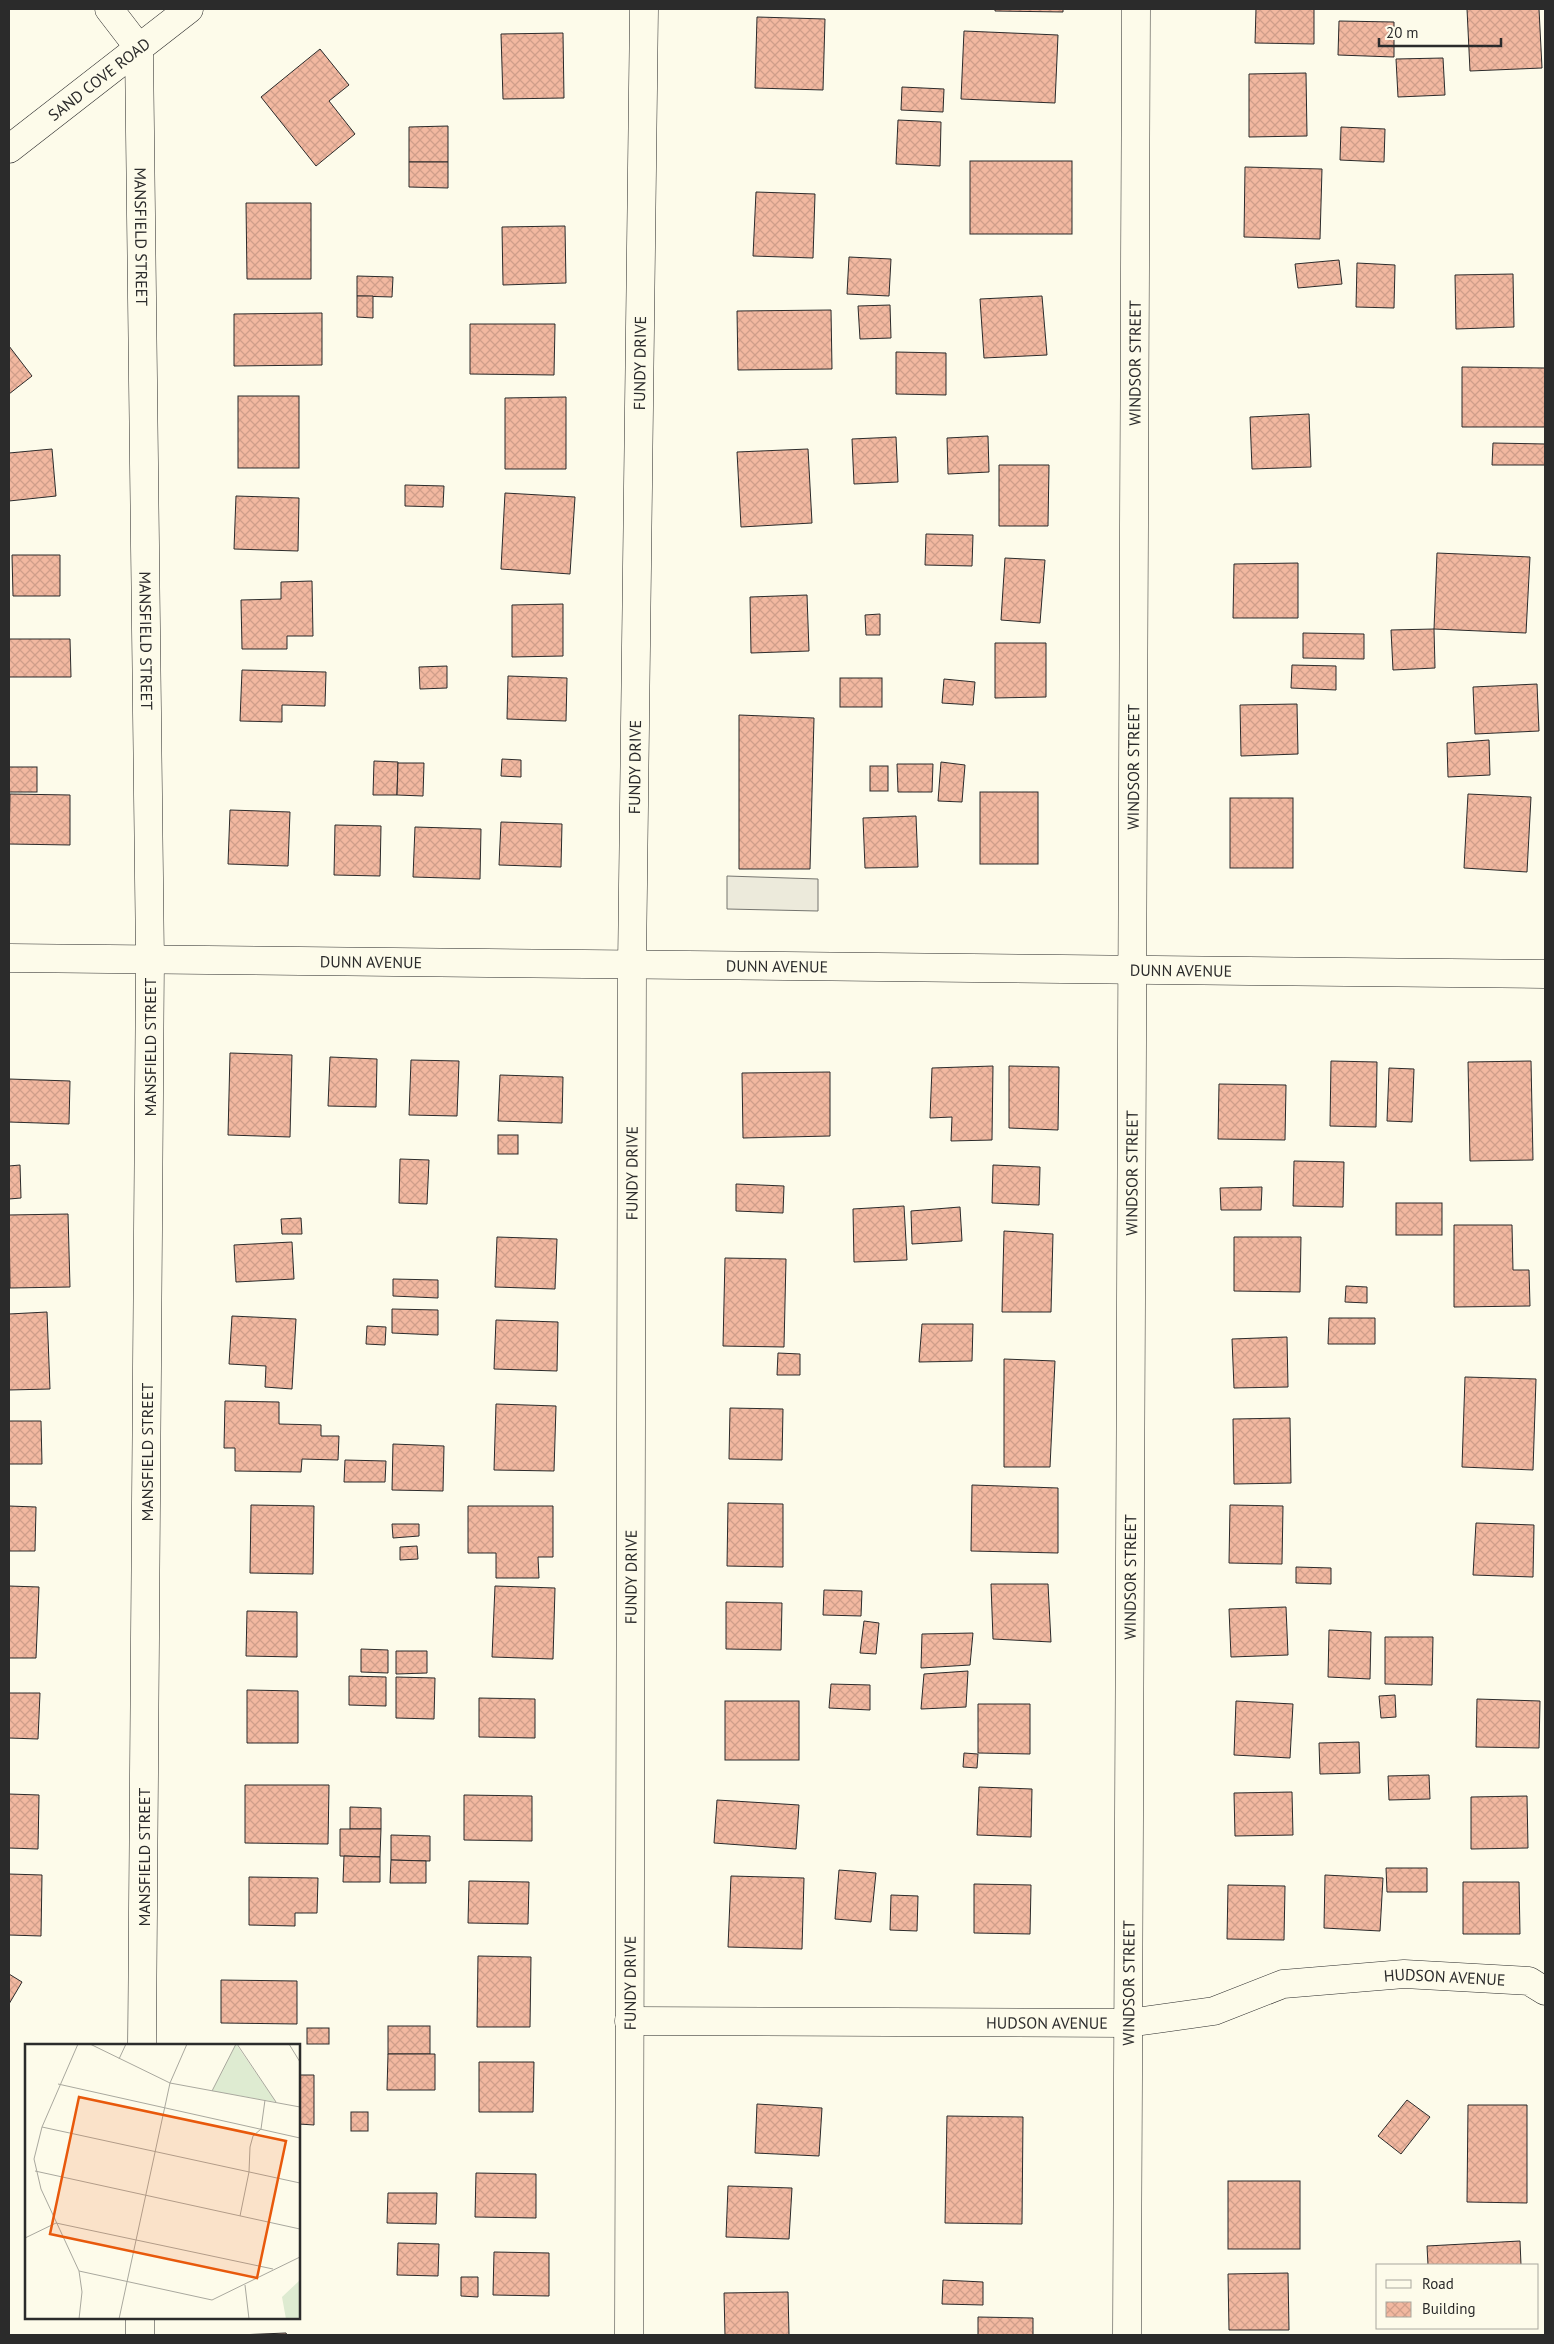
<svg xmlns="http://www.w3.org/2000/svg" width="1554" height="2344" viewBox="0 0 1554 2344" font-family="'PT Sans',sans-serif">
<style>
.parking{fill:#eceadb;stroke:#74746e}
.building{fill:url(#building-cross-hatch);stroke:#2b2b2b}
.lines{fill:none;stroke-linecap:round;stroke-linejoin:round}
.minor-casing{stroke:#2b2b2b;stroke-width:29}
.tertiary-casing{stroke:#2b2b2b;stroke-width:29}
.minor{stroke:#fdfbea;stroke-width:28}
.tertiary{stroke:#fdfbea;stroke-width:28}
.labels{text-anchor:middle;stroke-width:4;stroke-linejoin:round;paint-order:stroke}
.street-label{font-size:16px;fill:#2b2b2b;stroke:#fdfbea}
.inset-road{fill:none;stroke:#a9a89e;stroke-width:1}
.view{fill:#e8590c;fill-opacity:0.15;stroke:#e8590c;stroke-width:2.5}
.inset-edge{fill:none;stroke:#2b2b2b;stroke-width:2.5}
</style>
<defs>
<pattern id="building-cross-hatch" width="8" height="8" patternUnits="userSpaceOnUse" patternTransform="scale(1.25)"><rect width="8" height="8" fill="#f2b8a0"/><path d="M0 0l8 8M0 8l8-8" fill="none" stroke="#d09e8a"/></pattern>
</defs>
<rect width="100%" height="100%" fill="#fdfbea"/>
<polygon class="parking" points="727,876 818,879 818,911 727,909"/>
<g class="building">
<polygon points="995,9 1063,9 1063,12 995,11"/>
<polygon points="1256,9 1314,9 1314,44 1255,43"/>
<polygon points="1467,9 1539,9 1542,68 1470,71"/>
<polygon points="757,17 825,19 823,90 755,88"/>
<polygon points="1339,21 1394,22 1394,57 1338,55"/>
<polygon points="964,31 1058,35 1055,103 961,99"/>
<polygon points="563,33 564,98 503,99 501,34"/>
<polygon points="320,49 349,85 329,101 355,134 316,166 261,97"/>
<polygon points="1443,58 1445,95 1398,97 1396,59"/>
<polygon points="1306,73 1307,136 1249,137 1249,74"/>
<polygon points="902,87 944,89 943,112 901,110"/>
<polygon points="898,120 941,122 940,166 896,164"/>
<polygon points="448,126 448,162 409,162 409,127"/>
<polygon points="1341,127 1385,129 1384,162 1340,160"/>
<rect x="970" y="161" width="102" height="73"/>
<polygon points="409,162 448,162 448,188 409,187"/>
<polygon points="1245,167 1322,169 1320,239 1244,237"/>
<polygon points="756,192 815,194 813,258 753,256"/>
<polygon points="246,203 311,203 311,279 247,279"/>
<polygon points="565,226 566,283 503,285 502,227"/>
<polygon points="849,257 891,259 889,296 847,294"/>
<polygon points="1339,260 1342,284 1298,288 1295,264"/>
<polygon points="1357,263 1395,265 1394,308 1356,307"/>
<polygon points="1513,274 1514,327 1456,329 1455,275"/>
<polygon points="357,276 393,277 392,297 357,296"/>
<polygon points="357,296 373,296 373,318 357,317"/>
<polygon points="1042,296 1047,355 984,358 980,299"/>
<polygon points="890,305 891,338 860,339 858,306"/>
<polygon points="831,310 832,369 738,370 737,311"/>
<polygon points="322,313 322,365 234,366 234,314"/>
<polygon points="470,324 555,324 554,375 470,374"/>
<polygon points="9,346 32,376 9,394"/>
<polygon points="896,352 946,353 946,395 896,394"/>
<polygon points="1462,367 1545,368 1545,427 1462,427"/>
<rect x="238" y="396" width="61" height="72"/>
<polygon points="566,397 566,469 505,469 505,398"/>
<polygon points="1309,414 1311,467 1252,469 1250,417"/>
<polygon points="988,436 989,472 948,474 947,438"/>
<polygon points="896,437 898,482 854,484 852,439"/>
<polygon points="1493,443 1545,444 1545,465 1492,465"/>
<polygon points="52,449 56,496 9,501 9,453"/>
<polygon points="808,449 812,523 741,527 737,452"/>
<polygon points="999,465 1049,465 1048,526 999,526"/>
<polygon points="405,485 444,486 443,507 405,506"/>
<polygon points="505,493 575,497 570,574 501,569"/>
<polygon points="236,496 299,498 298,551 234,549"/>
<polygon points="926,534 973,535 972,566 925,565"/>
<polygon points="1437,553 1530,557 1526,633 1434,629"/>
<polygon points="12,555 60,555 60,596 13,596"/>
<polygon points="1005,558 1045,560 1040,623 1001,620"/>
<polygon points="1298,563 1298,618 1233,618 1234,564"/>
<polygon points="312,581 313,636 287,636 287,649 242,649 241,600 281,599 281,582"/>
<polygon points="807,595 809,651 751,653 750,597"/>
<polygon points="563,604 563,656 512,657 512,605"/>
<polygon points="880,614 880,635 866,635 865,615"/>
<polygon points="1434,629 1435,668 1393,670 1391,630"/>
<polygon points="1303,633 1364,634 1364,659 1303,658"/>
<polygon points="9,639 70,639 71,677 9,677"/>
<polygon points="995,643 1046,643 1046,697 995,698"/>
<polygon points="1292,665 1336,666 1336,690 1291,688"/>
<polygon points="447,666 447,688 420,689 419,667"/>
<polygon points="242,670 326,672 325,706 282,705 282,722 240,721"/>
<polygon points="508,676 567,678 566,721 507,719"/>
<rect x="840" y="678" width="42" height="29"/>
<polygon points="944,679 975,682 973,705 942,703"/>
<polygon points="1537,684 1539,731 1475,734 1473,687"/>
<polygon points="1297,704 1298,754 1241,756 1240,705"/>
<polygon points="739,715 814,718 810,869 739,869"/>
<polygon points="1489,740 1490,775 1448,777 1447,743"/>
<polygon points="502,759 521,760 521,777 501,776"/>
<polygon points="374,761 398,762 397,795 373,795"/>
<polygon points="941,762 965,765 962,802 938,801"/>
<polygon points="398,763 424,763 423,796 397,795"/>
<polygon points="897,764 933,764 932,792 898,792"/>
<rect x="870" y="766" width="18" height="25"/>
<rect x="9" y="767" width="28" height="25"/>
<rect x="980" y="792" width="58" height="72"/>
<polygon points="10,794 70,795 70,845 9,844"/>
<polygon points="1468,794 1531,797 1527,872 1464,868"/>
<rect x="1230" y="798" width="63" height="70"/>
<polygon points="230,810 290,812 288,866 228,864"/>
<polygon points="916,816 918,867 865,868 863,818"/>
<polygon points="501,822 562,824 561,867 499,865"/>
<polygon points="335,825 381,826 380,876 334,875"/>
<polygon points="415,827 481,829 480,879 413,877"/>
<polygon points="230,1053 292,1055 290,1137 228,1135"/>
<polygon points="330,1057 377,1059 376,1107 328,1106"/>
<polygon points="411,1060 459,1061 457,1116 409,1115"/>
<polygon points="1331,1061 1377,1062 1376,1127 1330,1126"/>
<polygon points="1531,1061 1533,1160 1470,1161 1468,1062"/>
<polygon points="993,1066 992,1140 951,1141 952,1117 930,1118 932,1068"/>
<polygon points="1009,1066 1059,1067 1058,1130 1009,1128"/>
<polygon points="1389,1068 1414,1069 1412,1122 1387,1121"/>
<polygon points="830,1072 830,1136 743,1138 742,1073"/>
<polygon points="500,1075 563,1077 562,1123 498,1121"/>
<polygon points="9,1079 70,1081 69,1124 9,1122"/>
<polygon points="1219,1084 1286,1085 1285,1140 1218,1139"/>
<rect x="498" y="1135" width="20" height="19"/>
<polygon points="400,1159 429,1160 427,1204 399,1203"/>
<polygon points="1294,1161 1344,1162 1343,1207 1293,1206"/>
<polygon points="20,1165 21,1198 9,1199 9,1166"/>
<polygon points="993,1165 1040,1167 1039,1205 992,1203"/>
<polygon points="736,1184 784,1186 783,1213 736,1211"/>
<polygon points="1262,1187 1261,1210 1221,1210 1220,1188"/>
<rect x="1396" y="1203" width="46" height="32"/>
<polygon points="904,1206 907,1260 854,1262 853,1209"/>
<polygon points="960,1207 962,1241 912,1244 911,1211"/>
<polygon points="68,1214 70,1287 10,1288 9,1215"/>
<polygon points="301,1218 302,1234 282,1234 281,1219"/>
<polygon points="1454,1225 1512,1225 1513,1270 1529,1270 1530,1306 1454,1307"/>
<polygon points="1004,1231 1053,1234 1051,1312 1002,1312"/>
<polygon points="497,1237 557,1239 555,1289 495,1287"/>
<polygon points="1234,1237 1301,1237 1300,1292 1234,1291"/>
<polygon points="292,1242 294,1279 236,1282 234,1245"/>
<polygon points="725,1258 786,1259 784,1347 723,1346"/>
<polygon points="393,1279 438,1280 438,1298 393,1296"/>
<polygon points="1346,1286 1367,1287 1367,1303 1345,1302"/>
<polygon points="392,1309 438,1310 438,1335 392,1333"/>
<polygon points="47,1312 50,1389 9,1390 9,1314"/>
<polygon points="232,1316 296,1319 292,1389 265,1387 266,1366 229,1364"/>
<polygon points="1329,1318 1375,1318 1375,1344 1328,1344"/>
<polygon points="496,1320 558,1322 557,1371 494,1369"/>
<polygon points="922,1324 973,1324 972,1361 919,1362"/>
<polygon points="367,1326 386,1327 385,1345 366,1344"/>
<polygon points="1287,1337 1288,1387 1234,1388 1232,1339"/>
<polygon points="778,1353 800,1354 800,1375 777,1375"/>
<polygon points="1004,1359 1055,1361 1050,1467 1004,1467"/>
<polygon points="1465,1377 1536,1379 1533,1470 1462,1467"/>
<polygon points="225,1401 279,1402 279,1424 321,1425 321,1436 339,1436 338,1460 302,1459 301,1472 235,1471 235,1448 224,1448"/>
<polygon points="496,1404 556,1406 554,1471 494,1470"/>
<polygon points="730,1408 783,1409 782,1460 729,1459"/>
<polygon points="1290,1418 1291,1483 1234,1484 1233,1419"/>
<polygon points="9,1421 41,1421 42,1464 9,1464"/>
<polygon points="393,1444 444,1446 443,1491 392,1490"/>
<polygon points="345,1460 386,1461 385,1482 344,1482"/>
<polygon points="972,1485 1058,1488 1058,1553 971,1551"/>
<polygon points="728,1503 783,1504 783,1567 727,1566"/>
<polygon points="251,1505 314,1506 313,1574 250,1573"/>
<polygon points="1230,1505 1283,1506 1282,1564 1229,1563"/>
<polygon points="9,1506 36,1507 35,1551 9,1551"/>
<polygon points="468,1506 553,1506 553,1557 538,1557 539,1578 496,1578 496,1553 468,1553"/>
<polygon points="1476,1523 1534,1525 1533,1577 1473,1575"/>
<polygon points="392,1524 419,1524 419,1536 393,1538"/>
<polygon points="417,1546 418,1559 400,1560 400,1547"/>
<polygon points="1296,1567 1331,1568 1331,1584 1296,1583"/>
<polygon points="991,1584 1048,1584 1051,1642 993,1639"/>
<polygon points="9,1586 39,1587 36,1658 9,1658"/>
<polygon points="495,1586 555,1588 553,1659 492,1657"/>
<polygon points="824,1590 862,1591 861,1616 823,1615"/>
<polygon points="726,1602 782,1603 781,1650 726,1649"/>
<polygon points="1286,1607 1288,1655 1231,1657 1229,1609"/>
<polygon points="247,1611 297,1612 297,1657 246,1656"/>
<polygon points="864,1621 879,1623 876,1654 860,1653"/>
<polygon points="1329,1630 1371,1632 1370,1679 1328,1677"/>
<polygon points="973,1633 970,1665 921,1668 922,1634"/>
<polygon points="1385,1637 1433,1637 1432,1685 1385,1684"/>
<polygon points="361,1649 388,1650 388,1673 361,1672"/>
<polygon points="396,1651 427,1651 427,1673 396,1674"/>
<polygon points="968,1671 966,1707 921,1709 924,1674"/>
<polygon points="349,1676 386,1677 386,1706 349,1705"/>
<polygon points="396,1677 435,1678 434,1719 396,1718"/>
<polygon points="831,1684 870,1685 870,1710 829,1708"/>
<polygon points="247,1690 298,1691 298,1743 247,1743"/>
<polygon points="9,1693 40,1693 38,1739 9,1738"/>
<polygon points="1395,1695 1396,1717 1381,1718 1379,1696"/>
<polygon points="479,1698 535,1699 535,1738 479,1737"/>
<polygon points="1477,1699 1540,1701 1539,1748 1476,1747"/>
<rect x="725" y="1701" width="74" height="59"/>
<polygon points="1236,1701 1293,1704 1290,1758 1234,1755"/>
<polygon points="978,1704 1030,1704 1030,1754 978,1753"/>
<polygon points="1359,1742 1360,1773 1320,1774 1319,1743"/>
<polygon points="964,1753 978,1754 977,1768 963,1767"/>
<polygon points="1429,1775 1430,1799 1389,1800 1388,1776"/>
<polygon points="245,1785 329,1785 328,1844 245,1843"/>
<polygon points="979,1787 1032,1789 1031,1837 977,1835"/>
<polygon points="1292,1792 1293,1835 1235,1836 1234,1793"/>
<polygon points="9,1794 39,1795 38,1849 9,1848"/>
<polygon points="464,1795 532,1796 532,1841 464,1840"/>
<polygon points="1527,1796 1528,1848 1471,1849 1471,1797"/>
<polygon points="717,1800 799,1805 796,1849 714,1843"/>
<polygon points="350,1807 381,1808 381,1829 350,1829"/>
<polygon points="340,1829 381,1829 380,1857 340,1856"/>
<polygon points="391,1835 430,1836 430,1861 391,1860"/>
<polygon points="344,1856 380,1857 380,1882 343,1882"/>
<polygon points="391,1860 426,1861 426,1883 390,1883"/>
<polygon points="1386,1868 1427,1868 1427,1892 1387,1892"/>
<polygon points="839,1870 876,1873 871,1922 835,1919"/>
<polygon points="9,1874 42,1875 41,1936 9,1935"/>
<polygon points="1325,1875 1383,1878 1380,1931 1324,1928"/>
<polygon points="731,1876 804,1878 802,1949 728,1947"/>
<polygon points="249,1877 318,1878 317,1913 295,1913 295,1926 249,1925"/>
<polygon points="469,1881 529,1882 528,1924 468,1923"/>
<polygon points="1463,1882 1519,1882 1520,1934 1463,1934"/>
<polygon points="974,1884 1031,1885 1030,1934 974,1933"/>
<polygon points="1228,1885 1285,1886 1284,1940 1227,1939"/>
<polygon points="891,1895 918,1896 917,1931 890,1930"/>
<polygon points="478,1956 531,1957 530,2027 477,2027"/>
<polygon points="9,1974 22,1982 9,2004"/>
<polygon points="221,1980 297,1981 297,2024 221,2023"/>
<rect x="388" y="2026" width="42" height="28"/>
<rect x="307" y="2028" width="22" height="16"/>
<polygon points="388,2054 435,2054 435,2090 387,2090"/>
<polygon points="479,2062 534,2062 533,2112 479,2112"/>
<polygon points="299,2075 314,2075 314,2125 299,2124"/>
<polygon points="1407,2100 1430,2117 1401,2154 1378,2136"/>
<polygon points="757,2104 822,2108 819,2156 755,2153"/>
<polygon points="1468,2105 1527,2105 1527,2203 1467,2202"/>
<rect x="351" y="2112" width="17" height="19"/>
<polygon points="947,2116 1023,2117 1022,2224 945,2223"/>
<polygon points="476,2173 536,2174 536,2218 475,2217"/>
<rect x="1228" y="2181" width="72" height="68"/>
<polygon points="728,2186 792,2188 789,2239 726,2237"/>
<polygon points="388,2193 437,2193 436,2224 387,2223"/>
<polygon points="1520,2241 1521,2265 1428,2265 1427,2246"/>
<polygon points="398,2243 439,2244 438,2276 397,2275"/>
<polygon points="494,2252 549,2253 549,2296 493,2295"/>
<polygon points="1288,2273 1289,2330 1229,2330 1228,2274"/>
<polygon points="461,2277 478,2277 478,2297 461,2296"/>
<polygon points="943,2280 983,2282 983,2305 942,2304"/>
<polygon points="788,2292 789,2335 725,2335 724,2293"/>
<polygon points="978,2317 1033,2318 1033,2335 978,2335"/>
<polygon points="286,2333 287,2335 238,2335"/>
</g>
<g class="lines">
<defs>
<g id="minor">
<path id="s1" d="M109,9L139,48L150,960L142,2045"/>
<path id="s2" d="M9,958L1545,974"/>
<path id="s3" d="M629,2021L1128,2023L1214,2011L1283,1984L1404,1974L1529,1981L1545,1991"/>
<polyline points="140,2335 140,2318"/>
<path id="s4" d="M629,2335L632,965L644,9"/>
<path id="s5" d="M1127,2335L1136,9"/>
</g>
<g id="tertiary">
<path id="s6" d="M9,149L189,9"/>
</g>
</defs>
<use href="#minor" class="minor-casing"/>
<use href="#tertiary" class="tertiary-casing"/>
<use href="#minor" class="minor"/>
<use href="#tertiary" class="tertiary"/>
</g>
<g class="labels">
<g class="street-label">
<text dy="6" stroke="none"><textPath href="#s6" startOffset="114">SAND COVE ROAD</textPath></text>
<text dy="6" stroke="none"><textPath href="#s1" startOffset="238">MANSFIELD STREET</textPath></text>
<text dy="6" stroke="none"><textPath href="#s4" startOffset="1972">FUNDY DRIVE</textPath></text>
<text dy="6" stroke="none"><textPath href="#s5" startOffset="1972">WINDSOR STREET</textPath></text>
<text dy="6" stroke="none"><textPath href="#s1" startOffset="642">MANSFIELD STREET</textPath></text>
<text dy="6" stroke="none"><textPath href="#s4" startOffset="1568">FUNDY DRIVE</textPath></text>
<text dy="6" stroke="none"><textPath href="#s5" startOffset="1568">WINDSOR STREET</textPath></text>
<text dy="6" stroke="none"><textPath href="#s2" startOffset="362">DUNN AVENUE</textPath></text>
<text dy="6" stroke="none"><textPath href="#s2" startOffset="768">DUNN AVENUE</textPath></text>
<text dy="6" stroke="none"><textPath href="#s2" startOffset="1172">DUNN AVENUE</textPath></text>
<text transform="translate(150 1047) rotate(-90)" y="6">MANSFIELD STREET</text>
<text dy="6" stroke="none"><textPath href="#s4" startOffset="1162">FUNDY DRIVE</textPath></text>
<text dy="6" stroke="none"><textPath href="#s5" startOffset="1162">WINDSOR STREET</textPath></text>
<text transform="translate(147 1452) rotate(-90)" y="6">MANSFIELD STREET</text>
<text dy="6" stroke="none"><textPath href="#s4" startOffset="758">FUNDY DRIVE</textPath></text>
<text dy="6" stroke="none"><textPath href="#s5" startOffset="758">WINDSOR STREET</textPath></text>
<text transform="translate(144 1857) rotate(-90)" y="6">MANSFIELD STREET</text>
<text dy="6" stroke="none"><textPath href="#s3" startOffset="822">HUDSON AVENUE</textPath></text>
<text dy="6" stroke="none"><textPath href="#s4" startOffset="352">FUNDY DRIVE</textPath></text>
<text dy="6" stroke="none"><textPath href="#s5" startOffset="352">WINDSOR STREET</textPath></text>
<text dy="6" stroke="none"><textPath href="#s3" startOffset="418">HUDSON AVENUE</textPath></text>
</g>
</g>
<g transform="translate(25 2044)">
<rect width="275" height="275" fill="#fdfbea"/>
<path d="M211,0L251,58L187,47ZM275,236V275H261L257,253Z" fill="#deebd1"/>
<path class="inset-road" d="M53,0L17,83L9,115L16,145L54,227L57,248L54,275M65,0L145,39L275,63M212,0L251,58M264,0L275,18M94,15L101,0M33,40L275,94M187,47L211,0M17,83L275,139M10,127L275,185M215,172L224,128L225,103L228,92L236,85L240,56M0,194L31,179L248,225M54,227L187,256L275,213M220,241L224,275M94,275L145,39L162,0"/>
<path class="view" d="M54,53L261,97L232,234L25,190Z"/>
<rect width="275" height="275" class="inset-edge"/>
</g>
<rect width="1554" height="2344" fill="none" stroke="#2b2b2b" stroke-width="20"/>
<rect x="1376" y="2264" width="162" height="65" fill="#fdfbea" stroke="#a9a89e"/>
<rect x="1386" y="2280" width="25" height="8" fill="#fdfbea" stroke="#a9a89e"/>
<text x="1422" y="2289" font-size="15" fill="#2b2b2b">Road</text>
<rect x="1386" y="2302" width="25" height="15" fill="url(#building-cross-hatch)" stroke="#a9a89e"/>
<text x="1422" y="2314" font-size="15" fill="#2b2b2b">Building</text>
<path d="M1379 38v8h122v-8" fill="none" stroke="#2b2b2b" stroke-width="2.5"/>
<text x="1386" y="38" font-size="15" fill="#2b2b2b" stroke="#fdfbea" stroke-width="4" paint-order="stroke">20 m</text>
</svg>
